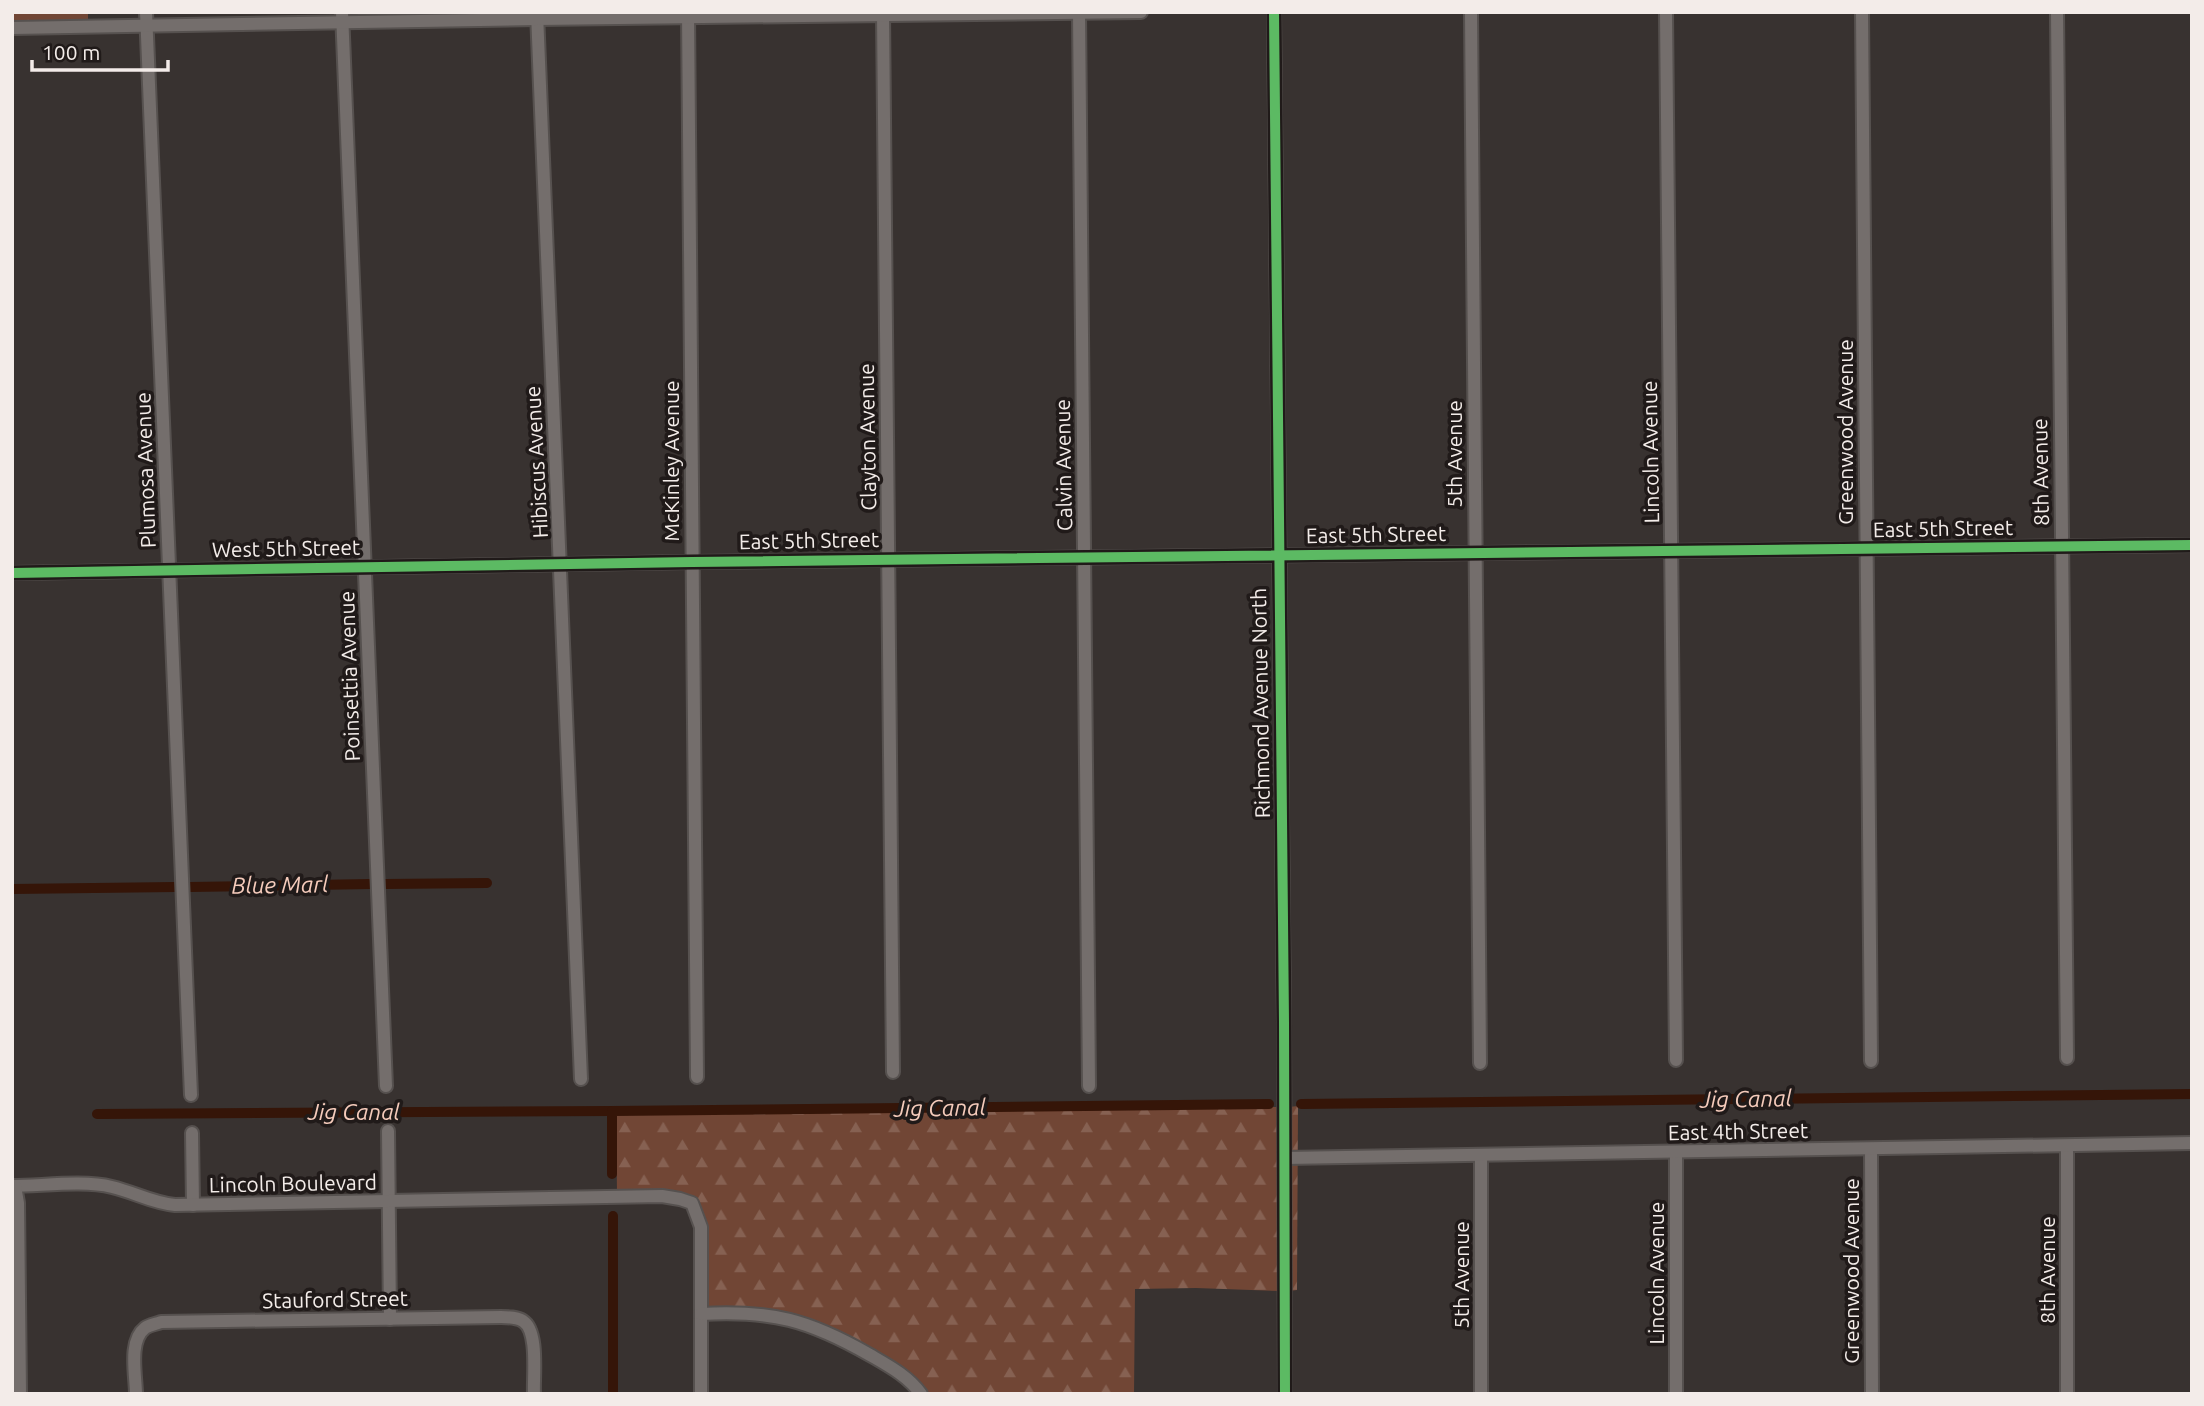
<svg xmlns="http://www.w3.org/2000/svg" width="2204" height="1406" viewBox="0 0 2204 1406" font-family="Ubuntu,sans-serif">
<style>
.forest{fill:url(#forest-firs)}
.lines{fill:none;stroke-linecap:round;stroke-linejoin:round}
.canal{stroke:#351508;stroke-width:10}
.minor-casing{stroke:#56514f;stroke-width:16}
.minor{stroke:#746e6c;stroke-width:12}
.cycleway-casing{stroke:#201a19;stroke-width:15}
.cycleway{stroke:#5cba63;stroke-width:10}
.labels{text-anchor:middle;stroke-width:7;stroke-linejoin:round;paint-order:stroke}
.street-label{font-size:21px;fill:#f3ece9;stroke:#201a19}
.water-label{font-size:23px;font-style:italic;fill:#f5cbbb;stroke:#201a19}
</style>
<defs>
<pattern id="forest-firs" width="22" height="20" patternUnits="userSpaceOnUse" patternTransform="scale(1.75)"><rect width="22" height="20" fill="#714635"/><path d="M5 1l3.5 6h-7zM16 11l3.5 6h-7z" fill="#866152"/></pattern>
</defs>
<rect width="100%" height="100%" fill="#383230"/>
<g class="forest">
<polygon points="12,12 88,12 88,21 12,22"/>
<polygon points="1298,1106 1297,1290 1290,1291 1289,1107"/>
<path d="M1280,1107V1291L1196,1288L1135,1289L1134,1394H925L917,1380L824,1326L706,1309L700,1207C687,1185 640,1193 617,1193L616,1108Z"/>
</g>
<g class="lines">
<g class="canal">
<polyline points="385,884 487,883"/>
<polyline points="190,887 370,884"/>
<polyline points="12,889 175,887"/>
<polyline points="1301,1104 2192,1094"/>
<polyline points="97,1114 612,1111"/>
<polyline points="612,1174 612,1111 1269,1104"/>
<polyline points="613,1216 613,1394"/>
</g>
<defs>
<g id="minor">
<polyline points="146,12 191,1095"/>
<polyline points="342,12 386,1086"/>
<polyline points="688,12 697,1077"/>
<polyline points="883,12 893,1072"/>
<polyline points="1079,12 1089,1086"/>
<polyline points="1274,12 1284,1022 1285,1394"/>
<polyline points="1471,12 1480,1063"/>
<polyline points="1666,12 1676,1060"/>
<polyline points="1862,12 1871,1061"/>
<polyline points="2057,12 2067,1058"/>
<polyline points="537,13 581,1079"/>
<polyline points="12,28 537,19 1141,12"/>
<polyline points="12,573 692,562 2192,545"/>
<polyline points="388,1131 390,1319"/>
<polyline points="192,1133 193,1205"/>
<polyline points="2067,1146 2067,1394"/>
<polyline points="1871,1149 1872,1394"/>
<polyline points="1676,1153 1676,1394"/>
<polyline points="1481,1156 1481,1394"/>
<polyline points="1285,1158 2192,1143"/>
<path d="M12,1186C42,1186 83,1180 112,1187C134,1192 152,1203 175,1205L662,1196L680,1199L692,1203L701,1227V1394"/>
<polyline points="15,1186 18,1203 20,1394"/>
<path d="M701,1314C772,1310 809,1320 870,1355C889,1366 908,1376 921,1394"/>
<path d="M136,1394C136,1376 128,1341 145,1328C149,1325 156,1324 161,1322L501,1317C508,1317 517,1317 523,1321C539,1331 533,1377 534,1394"/>
</g>
</defs>
<use href="#minor" class="minor-casing"/>
<use href="#minor" class="minor"/>
<defs>
<g id="cycleway">
<polyline points="1274,12 1284,1022 1285,1394"/>
<polyline points="12,573 692,562 2192,545"/>
</g>
</defs>
<use href="#cycleway" class="cycleway-casing"/>
<use href="#cycleway" class="cycleway"/>
</g>
<g class="labels">
<g class="street-label">
<text transform="translate(1846 432) rotate(-90)" y="7">Greenwood Avenue</text>
<text transform="translate(868 437) rotate(-91)" y="7">Clayton Avenue</text>
<text transform="translate(1651 452) rotate(-91)" y="7">Lincoln Avenue</text>
<text transform="translate(1455 454) rotate(-90)" y="7">5th Avenue</text>
<text transform="translate(672 461) rotate(-90)" y="7">McKinley Avenue</text>
<text transform="translate(537 462) rotate(-93)" y="7">Hibiscus Avenue</text>
<text transform="translate(1064 465) rotate(-91)" y="7">Calvin Avenue</text>
<text transform="translate(146 470) rotate(-92)" y="7">Plumosa Avenue</text>
<text transform="translate(2041 472) rotate(-91)" y="7">8th Avenue</text>
<text transform="translate(1943 529) rotate(-1)" y="7">East 5th Street</text>
<text transform="translate(1376 535) rotate(-1)" y="7">East 5th Street</text>
<text transform="translate(809 541) rotate(-1)" y="7">East 5th Street</text>
<text transform="translate(286 549) rotate(-1)" y="7">West 5th Street</text>
<text transform="translate(350 676) rotate(-92)" y="7">Poinsettia Avenue</text>
<text transform="translate(1261 703) rotate(-91)" y="7">Richmond Avenue North</text>
<text transform="translate(1738 1132) rotate(-1)" y="7">East 4th Street</text>
<text transform="translate(293 1184) rotate(-1)" y="7">Lincoln Boulevard</text>
<text transform="translate(2048 1270) rotate(-90)" y="7">8th Avenue</text>
<text transform="translate(1852 1271) rotate(-90)" y="7">Greenwood Avenue</text>
<text transform="translate(1657 1273) rotate(-90)" y="7">Lincoln Avenue</text>
<text transform="translate(1462 1275) rotate(-90)" y="7">5th Avenue</text>
<text transform="translate(335 1300) rotate(-1)" y="7">Stauford Street</text>
</g>
<g class="water-label">
<text transform="translate(280 885) rotate(-1)" y="8">Blue Marl</text>
<text transform="translate(1746 1099) rotate(-1)" y="8">Jig Canal</text>
<text transform="translate(940 1108) rotate(-1)" y="8">Jig Canal</text>
<text x="354" y="1120">Jig Canal</text>
</g>
</g>
<rect width="2204" height="1406" fill="none" stroke="#f3ece9" stroke-width="28"/>
<path d="M32 60v10h136v-10" fill="none" stroke="#f3ece9" stroke-width="3.5"/>
<text x="42" y="60" font-size="21" fill="#f3ece9" stroke="#201a19" stroke-width="5" paint-order="stroke">100 m</text>
</svg>
